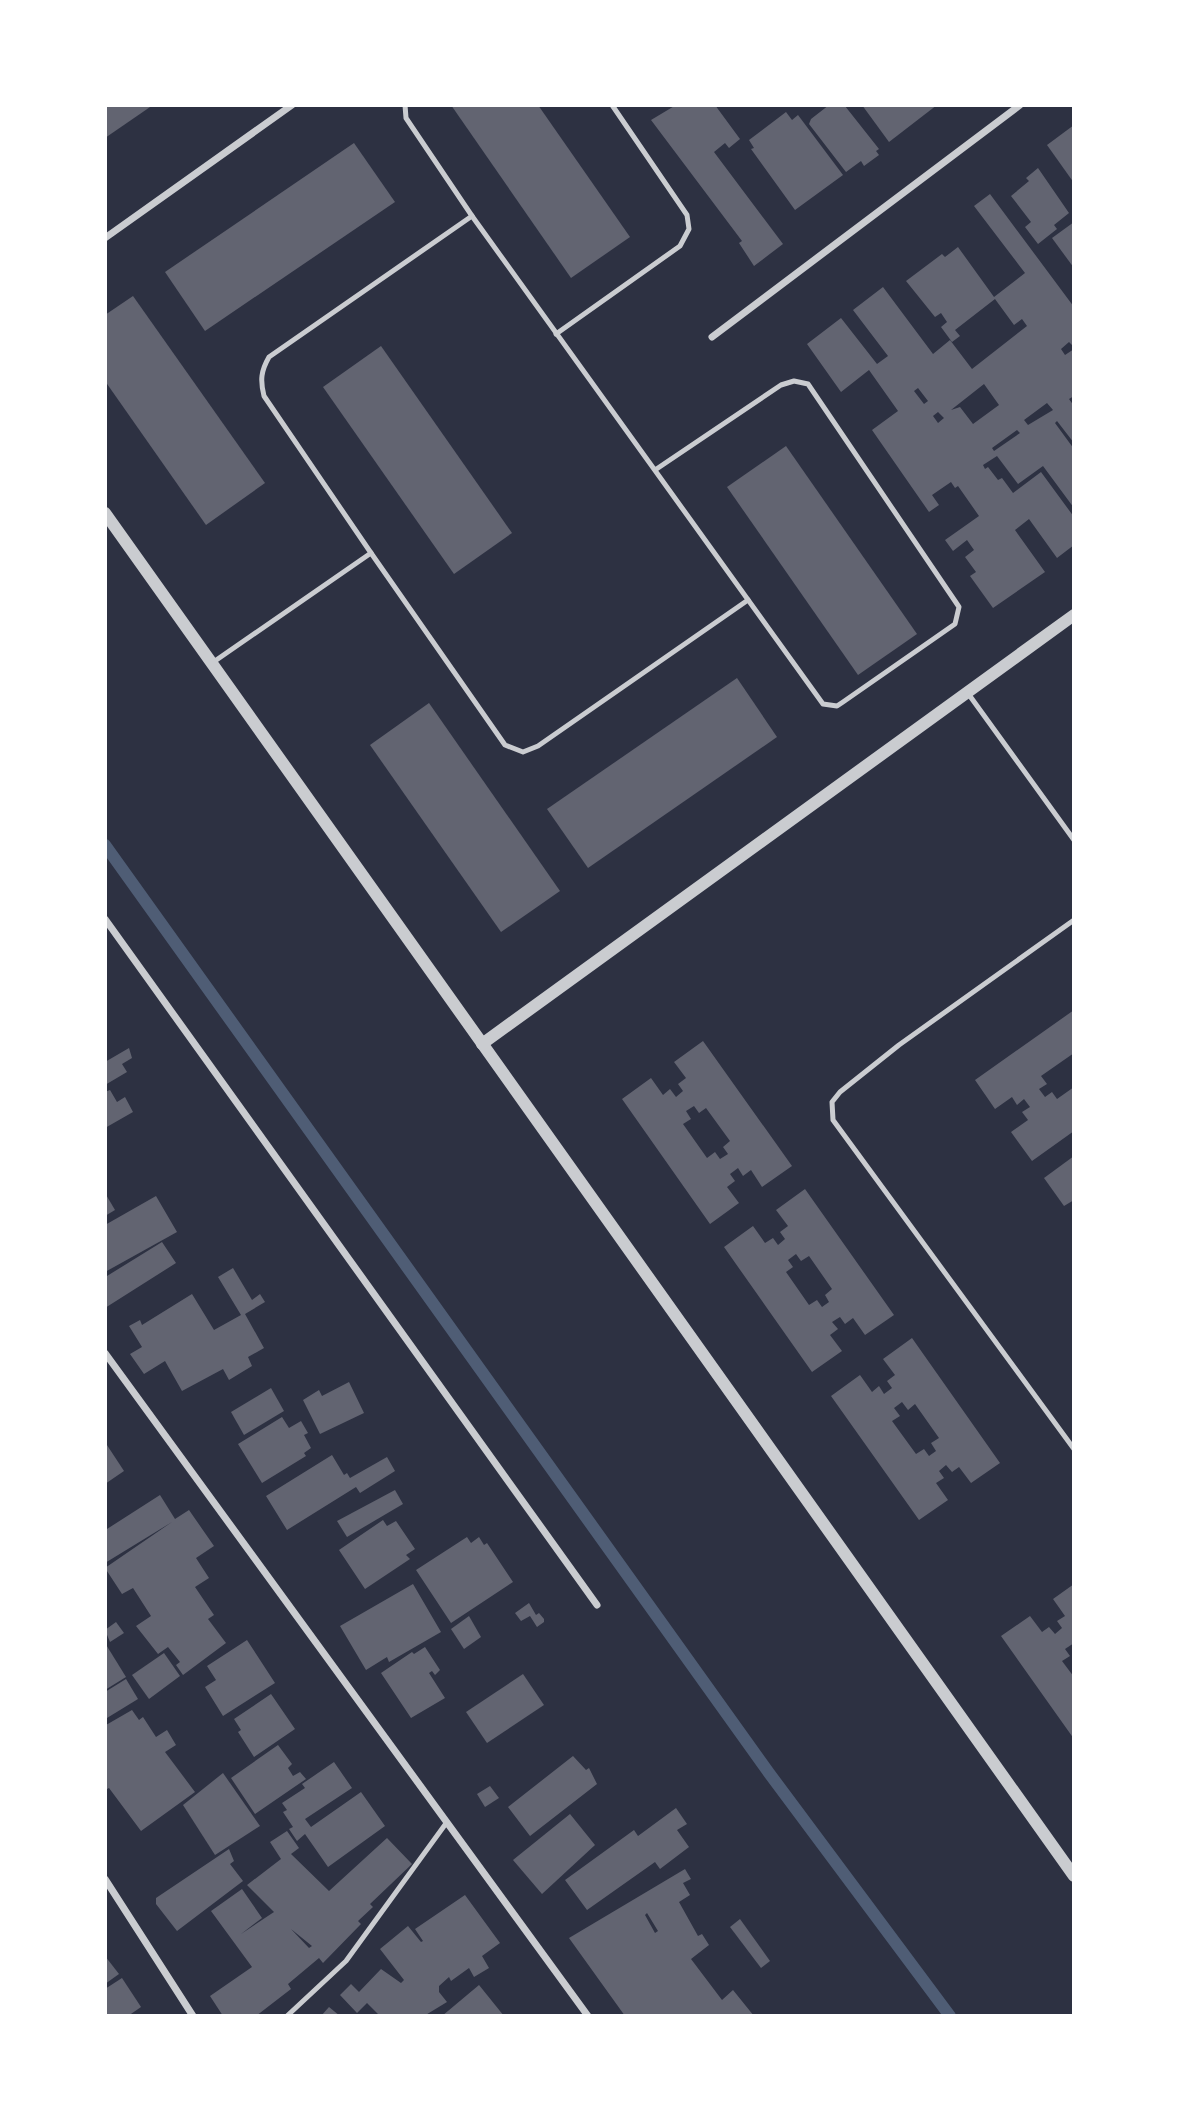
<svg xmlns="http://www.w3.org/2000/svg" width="1179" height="2121" viewBox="0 0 1179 2121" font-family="'Noto Serif',serif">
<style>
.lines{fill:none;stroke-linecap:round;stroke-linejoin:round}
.stream{stroke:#4f5d75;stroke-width:12}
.building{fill:#626471;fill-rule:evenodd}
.service{stroke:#caccd0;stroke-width:5}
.minor{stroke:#caccd0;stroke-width:7}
.tertiary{stroke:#caccd0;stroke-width:12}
</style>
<rect width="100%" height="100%" fill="#2d3142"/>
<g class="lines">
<polyline class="stream" points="105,845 769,1773 950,2016"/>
</g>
<g class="building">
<polygon points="105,105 153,105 105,138"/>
<polygon points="451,105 538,105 630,237 571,278"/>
<polygon points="676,105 715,105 740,139 729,148 725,143 714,152 783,244 754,266 739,243 742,241 651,120"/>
<polygon points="829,105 845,106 879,149 876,151 879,155 864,166 861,161 846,172 809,124 811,119"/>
<polygon points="862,105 937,105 889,142"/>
<polygon points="786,112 792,120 798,115 843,175 795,210 751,149 754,148 749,140"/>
<polygon points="1074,125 1074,183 1047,145"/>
<polygon points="354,143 395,202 205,331 165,272"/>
<polygon points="1038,168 1069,213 1054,225 1057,229 1038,244 1025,227 1031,222 1011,196 1029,181 1026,178"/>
<path d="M990,194L1074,307V347L1069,342L1061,349L1065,355L1074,349V396L1069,399L1074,406V443L1057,421L1055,423L1074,449V508L1043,466L1018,484L997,456L983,465L985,469L988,467L998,480L1002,478L1013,493L1041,472L1074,517V545L1057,558L1029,519L1015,530L1045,572L993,608L970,576L976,572L965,557L974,550L967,540L953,551L945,540L979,516L958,486L955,488L951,482L932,495L939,505L929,512L872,430L898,411L869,370L841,392L807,344L841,318L877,364L888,356L853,310L883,287L933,354L950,340L972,369L1027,326L1022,319L1014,325L995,299L955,330L960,336L952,342L941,327L947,322L941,313L935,317L906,281L942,254L945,257L958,247L994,297L1025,273L974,206ZM984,384L999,405L973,424L960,407L951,410ZM918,388L928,401L924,404L914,391ZM1047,403L1053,410L1028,425L1024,420ZM938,412L944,418L938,423L933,416ZM1017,430L1020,433L994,451L992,448Z"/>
<polygon points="1074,222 1074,268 1052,238"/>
<polygon points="133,296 265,483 206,525 105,381 105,315"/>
<polygon points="381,346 512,533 454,574 323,387"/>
<polygon points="786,446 917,634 858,675 727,487"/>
<polygon points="737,678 777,737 588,868 547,809"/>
<polygon points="429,703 560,891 501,932 370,745"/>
<polygon points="1074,1010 1074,1053 1041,1076 1047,1084 1039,1089 1045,1097 1052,1092 1057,1099 1074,1087 1074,1131 1032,1161 1011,1132 1028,1120 1022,1112 1030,1107 1024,1099 1017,1105 1012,1097 995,1109 975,1080"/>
<path d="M703,1041L792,1166L762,1187L751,1170L743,1176L738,1168L730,1174L735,1181L727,1187L739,1203L710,1224L622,1099L651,1078L663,1095L670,1089L676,1097L683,1091L678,1084L686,1078L674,1062ZM694,1106L699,1113L706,1108L730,1141L723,1147L728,1154L720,1159L715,1152L707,1158L683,1124L691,1119L686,1111Z"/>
<polygon points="129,1048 132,1058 122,1064 127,1072 105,1085 105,1062"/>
<polygon points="110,1090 117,1102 125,1097 133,1112 105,1128 105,1092"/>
<polygon points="1074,1156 1074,1200 1064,1206 1044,1178"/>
<path d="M805,1189L894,1315L865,1335L853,1318L845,1324L840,1317L832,1322L838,1329L830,1335L842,1351L812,1372L724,1247L753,1226L765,1243L773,1238L778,1245L785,1239L780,1232L788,1226L776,1210ZM796,1254L801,1261L809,1256L832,1289L825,1295L829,1302L822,1307L817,1300L809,1305L786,1272L793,1267L788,1260Z"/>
<polygon points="105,1193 115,1210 105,1216"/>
<polygon points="156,1196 177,1232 105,1272 107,1276 162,1242 176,1263 105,1308 105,1225"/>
<polygon points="233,1268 252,1300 260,1294 265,1302 245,1314 264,1348 248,1357 252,1366 229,1380 223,1369 182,1391 165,1361 144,1374 130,1354 142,1347 129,1326 140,1320 142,1325 192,1294 214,1330 241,1315 218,1277"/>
<path d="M912,1338L1000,1463L971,1483L959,1467L952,1472L946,1465L939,1471L944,1478L936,1483L948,1500L919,1520L831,1396L860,1375L872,1392L879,1386L884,1394L892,1388L887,1381L895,1375L883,1359ZM902,1402L908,1410L915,1404L939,1438L931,1443L936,1451L929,1456L924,1449L916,1454L892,1421L900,1416L894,1408Z"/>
<polygon points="349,1382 364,1413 320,1434 303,1400 319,1390 322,1396"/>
<polygon points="271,1388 284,1411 244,1435 231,1412"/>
<polygon points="282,1417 289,1428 301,1421 308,1433 304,1435 311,1448 304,1453 306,1456 262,1483 238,1444"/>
<polygon points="105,1442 124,1471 105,1484"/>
<polygon points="332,1455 344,1475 347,1473 350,1478 387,1457 395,1471 360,1493 356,1487 287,1530 266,1496"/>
<polygon points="395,1490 403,1504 347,1537 337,1521"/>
<polygon points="160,1495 175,1519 189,1510 214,1546 196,1558 209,1578 195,1587 214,1615 208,1619 226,1643 183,1675 176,1665 180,1662 168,1647 158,1654 136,1626 151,1616 133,1588 122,1594 105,1568 172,1522 105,1563 105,1525 107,1529"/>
<polygon points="383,1520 387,1526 396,1521 415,1549 406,1555 410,1559 365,1589 339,1550"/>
<polygon points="467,1537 471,1543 479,1537 484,1545 487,1543 513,1582 451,1623 416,1570"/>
<polygon points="413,1584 441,1632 389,1662 387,1657 366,1670 340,1626"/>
<polygon points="1074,1584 1074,1643 1065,1649 1070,1656 1062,1661 1074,1677 1074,1739 1001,1636 1030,1616 1042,1632 1049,1627 1055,1634 1062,1628 1057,1621 1065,1616 1053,1599"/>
<polygon points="529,1603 536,1615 539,1613 544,1619 544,1622 537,1627 530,1616 521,1621 515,1613"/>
<polygon points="469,1616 481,1637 464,1649 451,1629"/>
<polygon points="116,1622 124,1633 110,1642 105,1630"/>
<polygon points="247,1640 275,1683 223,1716 205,1687 216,1680 207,1666"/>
<polygon points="105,1643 126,1677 105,1690"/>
<polygon points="425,1647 440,1670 435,1675 432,1671 429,1673 445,1698 411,1718 381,1673 412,1652 414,1654"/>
<polygon points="164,1653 180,1676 149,1699 132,1675"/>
<polygon points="523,1674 544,1705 487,1743 466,1712"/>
<polygon points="126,1679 138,1699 107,1718 105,1692"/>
<polygon points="271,1694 295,1729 254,1757 238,1732 241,1730 234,1719"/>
<polygon points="132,1710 139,1720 143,1717 156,1737 167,1730 176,1745 165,1752 195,1792 141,1831 109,1788 105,1790 106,1725"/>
<polygon points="278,1745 292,1764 288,1768 293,1776 300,1772 306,1779 255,1814 231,1778"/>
<polygon points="573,1756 586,1770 589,1768 597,1784 530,1836 508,1807"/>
<polygon points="334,1762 352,1788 305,1819 311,1827 361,1792 385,1826 328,1867 305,1834 297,1841 289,1829 293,1827 283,1812 287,1810 282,1803 305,1788 302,1784"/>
<polygon points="223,1773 260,1826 215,1855 183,1805"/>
<polygon points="490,1786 499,1798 485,1807 477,1794"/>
<polygon points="676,1808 687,1824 677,1830 689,1847 660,1869 655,1862 587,1910 565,1880 634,1830 638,1836"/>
<polygon points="570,1814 595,1845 542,1894 513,1860"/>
<path d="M287,1831L299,1848L291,1854L329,1891L387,1838L412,1864L370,1904L373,1907L358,1921L361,1924L323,1963L319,1958L288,1984L291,1989L256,2016H223L210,1996L252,1967L211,1911L242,1889L262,1918L241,1934L274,1912L247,1885L281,1859L270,1842ZM291,1929L312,1946L309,1948Z"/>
<polygon points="229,1849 234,1861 230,1864 243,1881 177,1931 156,1904 156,1898"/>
<path d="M685,1869L691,1879L683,1883L690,1895L679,1902L698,1936L702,1934L709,1945L691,1959L722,2000L733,1990L754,2016H625L569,1938ZM647,1913L658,1931L655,1933L645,1915Z"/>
<polygon points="465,1895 500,1943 482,1956 489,1968 474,1977 469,1968 451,1981 449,1977 439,1986 439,1992 447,2002 424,2016 380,2016 367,2003 357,2013 340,1995 351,1984 359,1992 381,1969 401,1983 404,1980 380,1949 408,1926 421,1942 423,1941 415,1929"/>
<polygon points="740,1919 770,1961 761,1968 730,1927"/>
<polygon points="105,1956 119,1974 105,1984"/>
<polygon points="122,1978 141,2007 128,2016 105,2016 105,1989"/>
<polygon points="479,1985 504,2016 442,2016"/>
<polygon points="329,2007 340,2016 321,2016"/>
</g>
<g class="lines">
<g class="service">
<polyline points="405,105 406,118 472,216"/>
<polyline points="556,334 680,246 689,229 687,215 612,105"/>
<polyline points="371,553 505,745 523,752 538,746 748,600"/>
<path d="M212,663L371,553L264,396C260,380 261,371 269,357L472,216L823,704L837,706L843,702L955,624L959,607L955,601L808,384L794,381L781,385L655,470"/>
<polyline points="967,692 1074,840"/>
<polyline points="1074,920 899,1045 840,1092 832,1102 833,1120 1074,1449"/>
<polyline points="287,2016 346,1961 447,1822"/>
</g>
<g class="minor">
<polyline points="105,238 292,105"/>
<polyline points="712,337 1020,105"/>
<polyline points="105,919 597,1605"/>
<polyline points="105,1353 588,2016"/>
<polyline points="105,1879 193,2016"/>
</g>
<g class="tertiary">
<polyline points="105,513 1074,1876"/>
<polyline points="482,1044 1074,615"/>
</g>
</g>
<rect width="1179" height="2121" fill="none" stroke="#ffffff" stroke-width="214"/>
</svg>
